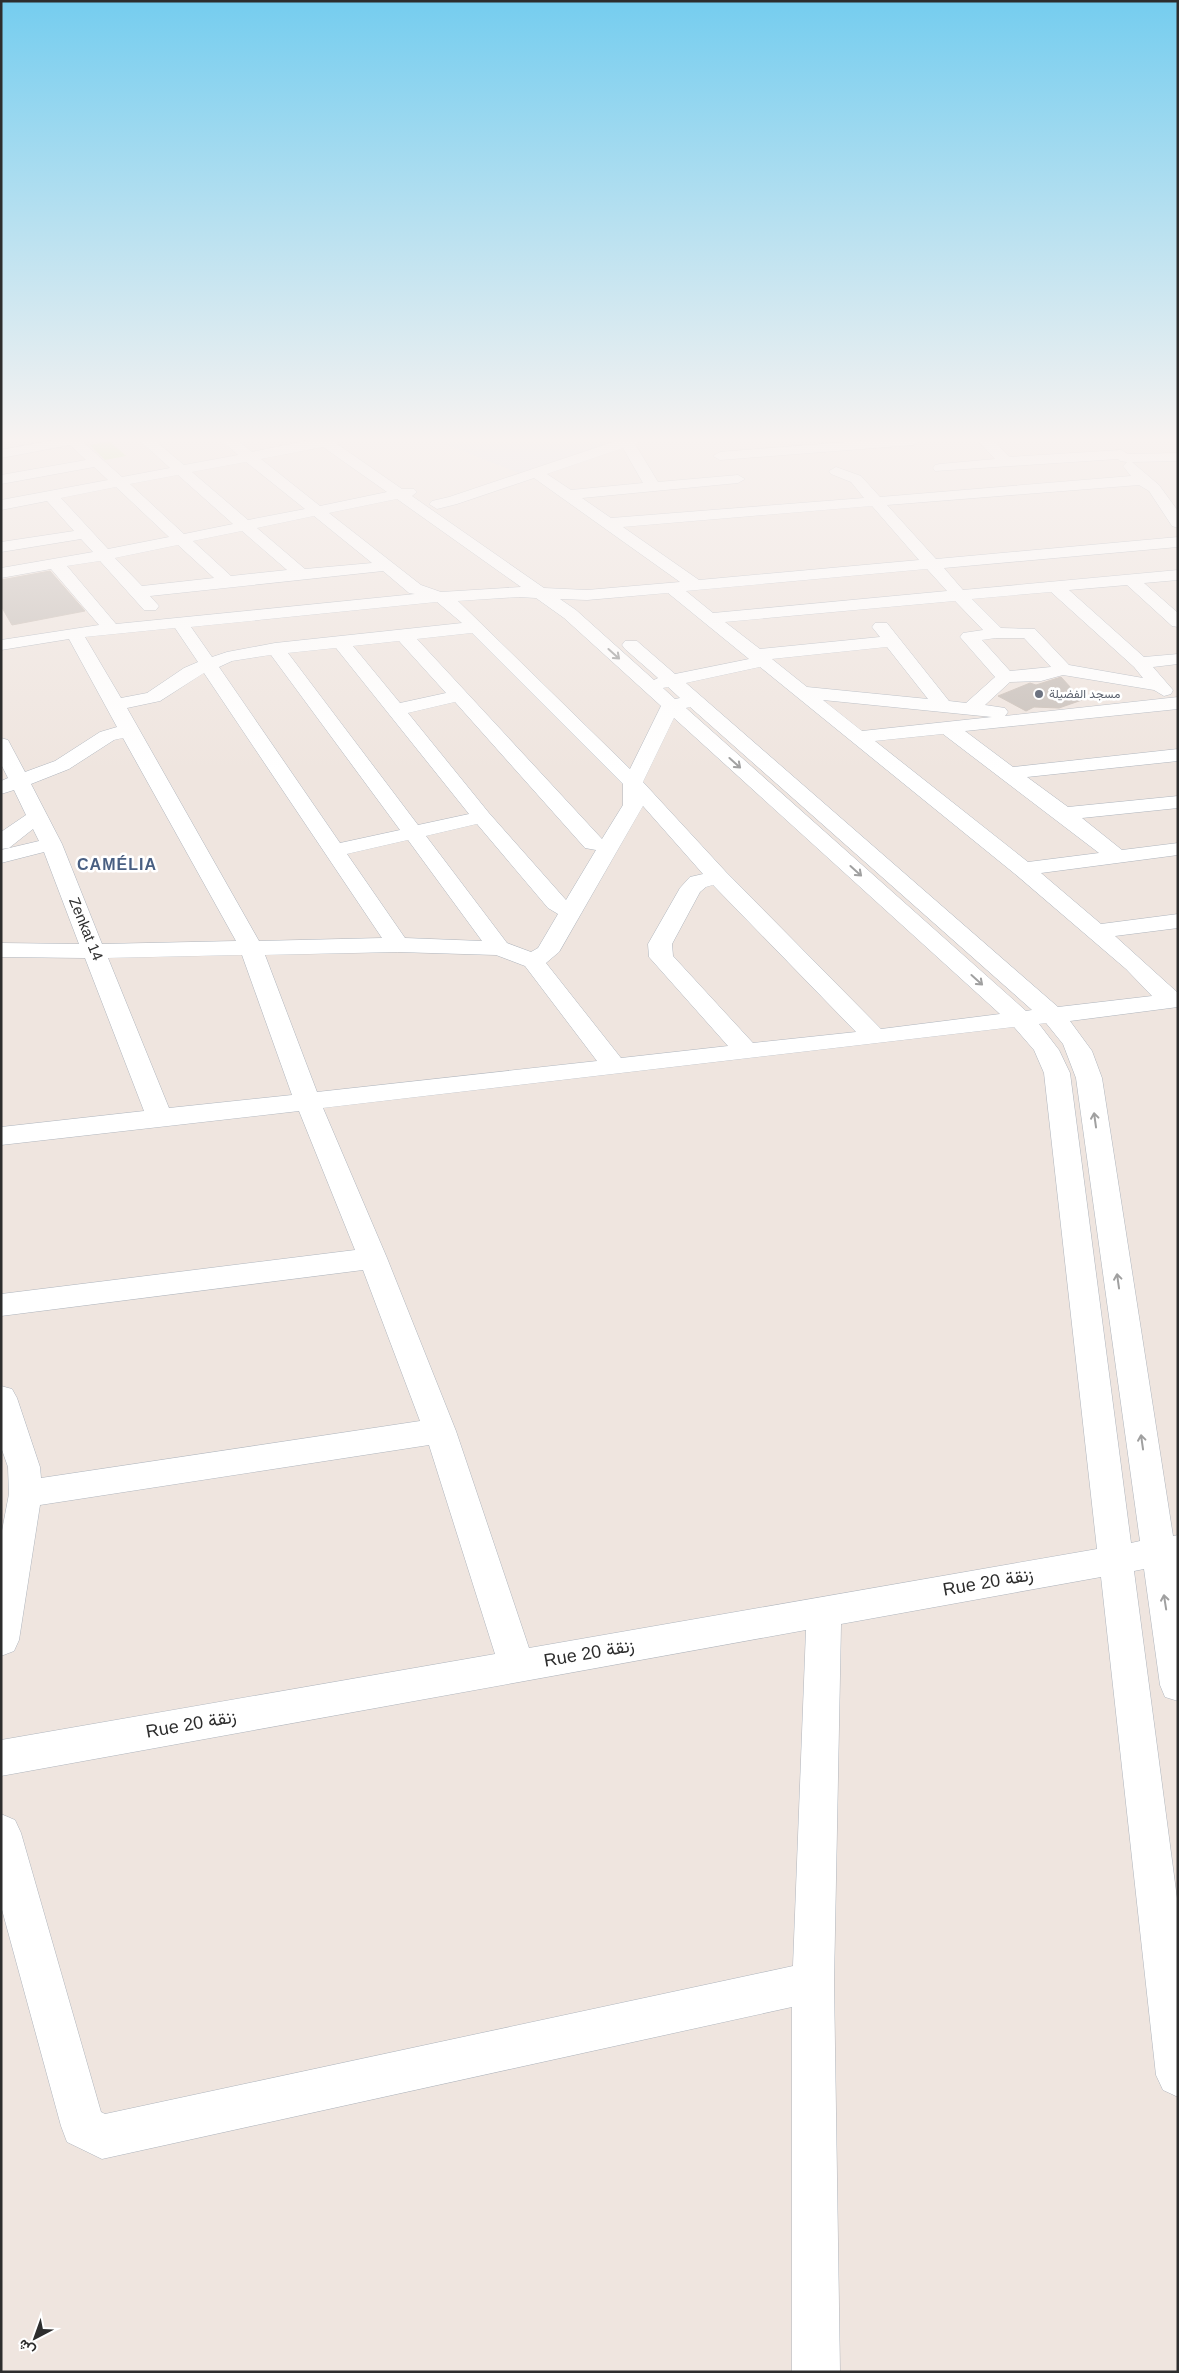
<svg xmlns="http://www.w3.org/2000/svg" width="1179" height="2373" viewBox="0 0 1179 2373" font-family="Helvetica,Vazirmatn,sans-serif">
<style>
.industrial{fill:#e0dfe8}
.green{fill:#c5ea97}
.building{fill:#c8c0ba;stroke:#cbc0b8}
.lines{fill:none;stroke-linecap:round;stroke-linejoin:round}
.minor-casing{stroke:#afb5bd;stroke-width:1}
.minor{fill:#fff;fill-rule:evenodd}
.oneway{stroke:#a0a0a0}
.worship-dot{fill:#6b7280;stroke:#fff;stroke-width:2}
.labels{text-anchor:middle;stroke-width:5;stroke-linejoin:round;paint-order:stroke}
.far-worship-label{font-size:12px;fill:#5b616d;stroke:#fff;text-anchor:start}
.street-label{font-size:15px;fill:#2d2d2d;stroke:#fff}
.far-district-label{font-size:16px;font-weight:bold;letter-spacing:1px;fill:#495f82;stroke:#fff}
.near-street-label{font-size:18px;fill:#2d2d2d;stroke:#fff}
</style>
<rect width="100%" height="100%" fill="#efe5df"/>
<polygon class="industrial" points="432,439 621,439 519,473"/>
<polygon class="green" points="109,441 126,456 105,460 90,445"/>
<g class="building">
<polygon points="50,571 85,611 12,625 1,606 1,580"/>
<polygon points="1061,677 1082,700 1059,708 1034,707 1026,711 998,696 1030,683 1036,685"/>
</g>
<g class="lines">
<defs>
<g id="minor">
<path d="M59,439H89L84,443L122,477L170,468L138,439H153L184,465L238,455L220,439H236L252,452L314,439H330L402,489H414L417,492L412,496L544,588L587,590L680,582L534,478L457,504L437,509L429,504L432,501L449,497L622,439H643L635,444L658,482L738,475L745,479L738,483L582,498L611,518L864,498L851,482L831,474L829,471L836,467L861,476L880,497L1131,476L1123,466L1127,462L1120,461L1118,459L935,471L933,468L935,465L940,464L995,459L976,439H991L1010,457L1121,450L1128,454L1178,453V461L1132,462L1159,485L1178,511V528L1172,526L1149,491L1139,485L887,505L936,559L1178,537V547L944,568L963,590L1178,570V580L1144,583L1178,613V627L1172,626L1127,585L1069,590L1144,657L1178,654V664L1153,667L1173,690L1171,694L1164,696L1154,690L1063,675L1041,681L1010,682L985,705L1005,708L1008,712L1005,716L1178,697V709L965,731L1013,767L1178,749V761L1027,777L1068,807L1178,796V808L1082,818L1122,850L1178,843V855L1041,873L1101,924L1178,914V928L1115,936L1178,993V1007L1070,1021L1092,1051L1102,1078L1173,1536L1178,1535V1701L1165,1697L1160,1685L1144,1569L1134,1571L1178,1906V2097L1163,2090L1156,2075L1101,1577L841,1624L834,1982L840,2372H792V2007L102,2159L67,2142L61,2126L1,1906V1814L15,1820L21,1833L101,2112L105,2114L793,1966L806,1630L1,1776V1740L495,1654L429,1445L40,1505L19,1640L14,1651L1,1656V1536L9,1494L8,1467L1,1447V1386L12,1389L17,1398L40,1467L41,1478L420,1421L363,1270L1,1316V1294L355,1250L299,1111L1,1145V1127L144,1111L85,958L1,957V943L79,944L44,852L1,863V850L39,841L33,829L9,848L1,849V832L26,815L14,790L1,794V781L8,778L1,764V738L8,740L25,772L55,761L100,732L117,727L69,639L1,650V640L99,625L51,569L1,578V568L93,552L81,539L1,552V542L74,531L47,501L1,510V500L108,480L94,467L1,484V475L86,460L70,445L1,458V450ZM323,447L387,492L320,506L261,459ZM623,448L643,483L571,490L547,474ZM246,462L305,509L248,520L192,472ZM178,475L233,524L184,534L130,484ZM116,487L169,537L108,549L61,498ZM397,499L521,587L441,592L421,585L329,513ZM872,506L919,560L699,580L623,527ZM314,516L372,563L305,569L257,528ZM242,531L287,570L231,576L193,541ZM178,545L214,578L142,586L115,558ZM100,561L144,610H156L159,606L150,596L383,571L409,593L415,594L116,624L67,566ZM927,569L947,591L713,613L686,591ZM1051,592L1134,667L1143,678L1069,665L1035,629L1001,628L972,599ZM668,593L749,659L675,674L637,641H625L622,645L625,649L658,678L654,680L576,610L560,599L587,600ZM519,597L536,598L564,618L661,706L630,769L458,601ZM955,601L983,630L963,633L960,637L995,677L966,703L949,701L887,623H875L872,627L880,637L760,649L725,622ZM437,602L462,623L275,643L227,652L212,657L191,627ZM175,628L198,662L184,668L147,693L121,698L85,637ZM472,633L623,784V805L602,839L417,639ZM996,638H1024L1051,667L1010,671L982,640ZM399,641L446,693L400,703L353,646ZM887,647L928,699L807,687L772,659ZM336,648L469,814L418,825L288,653ZM271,655L400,830L340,843L219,667L232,661ZM760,667L1015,874L1126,969L1152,996L1058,1007L686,683ZM204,673L382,938L259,941L127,708L160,701ZM668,687L680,698L675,699L663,688ZM823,700L992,717L862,731ZM455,702L585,848L596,850L566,900L489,813L408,713ZM690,707L1032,1010L1026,1011L686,708ZM674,718L1000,1014L881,1029L726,872L643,782ZM943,734L1099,853L1028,862L875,741ZM123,738L236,941L102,944L62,844L31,784L69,769L114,740ZM643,806L703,874L690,877L680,888L648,944L649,957L728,1046L621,1058L546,963L559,952ZM477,824L548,908L558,914L538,948L531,952L507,943L426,836ZM408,840L482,941L405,938L347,854ZM713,885L856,1032L753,1043L673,956L672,944L700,892L706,887ZM398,952L496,955L525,966L597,1061L317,1092L265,955ZM242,955L292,1095L169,1108L108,958ZM1046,1023L1063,1044L1076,1078L1140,1541L1131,1543L1070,1073L1059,1050L1039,1024ZM1014,1027L1034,1050L1044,1073L1097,1549L529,1648L456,1431L387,1258L323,1108Z"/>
<polygon points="884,439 919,439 920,441 913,445 720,460 713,456 720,452"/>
</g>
</defs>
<use href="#minor" class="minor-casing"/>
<use href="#minor" class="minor"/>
</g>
<defs><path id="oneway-shaft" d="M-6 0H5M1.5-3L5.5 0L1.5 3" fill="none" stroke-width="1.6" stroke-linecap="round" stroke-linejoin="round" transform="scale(1.25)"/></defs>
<g class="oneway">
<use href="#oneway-shaft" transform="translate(614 654) rotate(42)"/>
<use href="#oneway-shaft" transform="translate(735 763) rotate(42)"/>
<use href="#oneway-shaft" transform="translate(856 871) rotate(42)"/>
<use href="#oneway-shaft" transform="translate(977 980) rotate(42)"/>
<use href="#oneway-shaft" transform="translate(1095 1120) rotate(-98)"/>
<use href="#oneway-shaft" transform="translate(1118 1281) rotate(-98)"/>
<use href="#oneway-shaft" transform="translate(1142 1442) rotate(-98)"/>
<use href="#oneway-shaft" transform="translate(1165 1602) rotate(-99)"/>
</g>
<linearGradient id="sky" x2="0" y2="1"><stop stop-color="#75cdef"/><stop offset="0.57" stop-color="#f8f3f1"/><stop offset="1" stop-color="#f8f3f1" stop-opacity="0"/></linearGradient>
<rect width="1179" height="771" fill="url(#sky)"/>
<circle class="worship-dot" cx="1039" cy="694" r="5"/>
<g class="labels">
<g class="far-worship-label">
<text x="1049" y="698">مسجد الفضيلة</text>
</g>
<g class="street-label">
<text transform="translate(86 929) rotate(68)" y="5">Zenkat 14</text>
</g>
<g class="far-district-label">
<text x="117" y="870">CAMÉLIA</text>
</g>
<g class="near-street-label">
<text transform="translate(988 1582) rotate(-10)" y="6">Rue 20 زنقة</text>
<text transform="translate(589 1653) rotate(-10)" y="6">Rue 20 زنقة</text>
<text transform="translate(191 1724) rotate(-10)" y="6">Rue 20 زنقة</text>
</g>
</g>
<rect width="1179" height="2373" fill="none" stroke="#2d2d2d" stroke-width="5"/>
<g transform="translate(35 2338) rotate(221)" stroke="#ffffff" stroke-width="4" paint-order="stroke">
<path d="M0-4L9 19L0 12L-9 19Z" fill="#2d2d2d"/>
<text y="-8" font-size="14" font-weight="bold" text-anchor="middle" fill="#2d2d2d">ش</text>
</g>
</svg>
